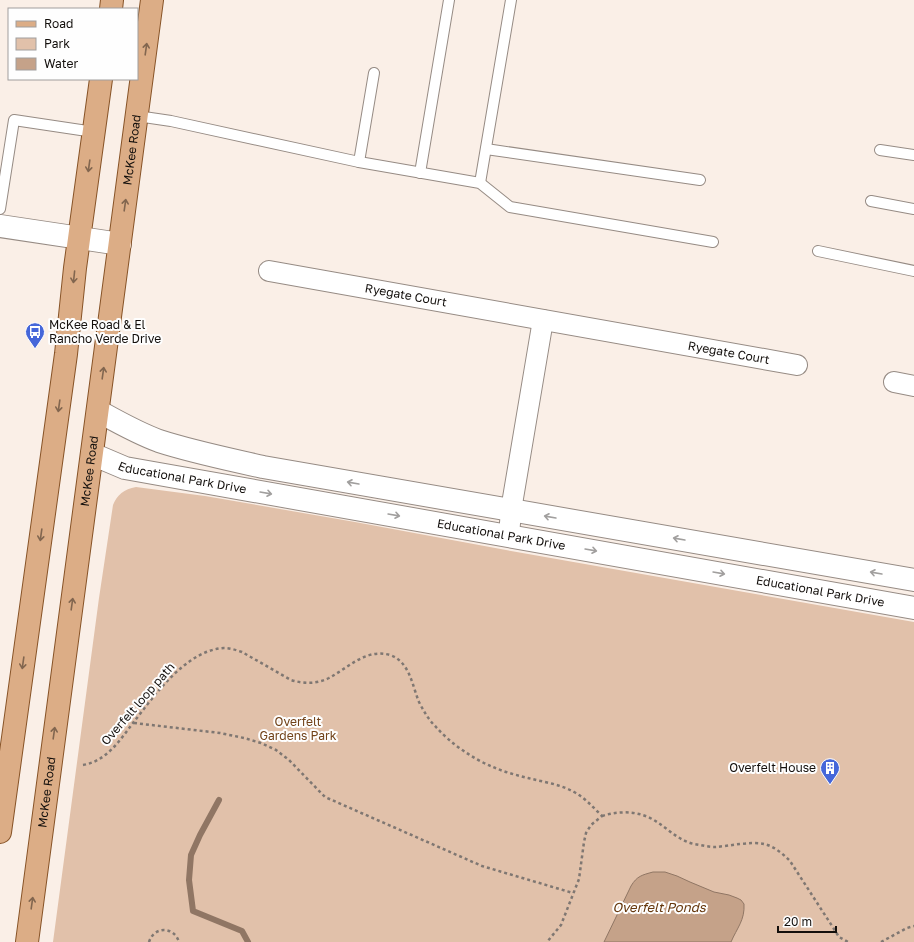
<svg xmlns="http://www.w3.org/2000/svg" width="914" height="942" viewBox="0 0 914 942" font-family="'Golos Text',sans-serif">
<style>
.green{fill:#e1c1aa}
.water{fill:#c5a289;stroke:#907664}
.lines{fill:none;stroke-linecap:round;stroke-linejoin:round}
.stream{stroke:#907664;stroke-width:6}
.service-casing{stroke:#968b84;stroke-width:12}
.minor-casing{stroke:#968b84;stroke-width:22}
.tertiary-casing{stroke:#968b84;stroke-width:24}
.primary-casing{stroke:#875327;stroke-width:24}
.path{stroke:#7f7772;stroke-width:2.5;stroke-dasharray:3 3;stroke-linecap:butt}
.service{stroke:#fff;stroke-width:10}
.minor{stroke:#fff;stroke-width:20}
.tertiary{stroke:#fff;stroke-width:22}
.primary{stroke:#dcad86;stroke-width:22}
.oneway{stroke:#82664f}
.oneway2{stroke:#a19f9e}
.labels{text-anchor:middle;stroke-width:4;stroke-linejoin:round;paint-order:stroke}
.street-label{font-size:12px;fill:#130f0c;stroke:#fefefe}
.poi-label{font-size:12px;fill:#130f0c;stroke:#fefefe;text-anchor:start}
.park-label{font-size:12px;fill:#714219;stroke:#fefefe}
.water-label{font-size:13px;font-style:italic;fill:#66380d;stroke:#fefefe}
</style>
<rect width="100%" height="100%" fill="#faefe7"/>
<path class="green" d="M136,487L205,496L355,522L511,551L914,622V942H53L99,598L113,505C117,495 124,489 136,487Z"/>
<path class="water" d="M653,872H665L677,876L690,882L714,892L729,895L737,898L741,900L744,904C745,920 737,928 731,942H604L631,886C637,876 642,875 653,872Z"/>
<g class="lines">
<polyline class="stream" points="219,800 200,835 191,855 189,880 193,911 242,931 248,942"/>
<defs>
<g id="service">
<polyline points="137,116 171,121 359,162 480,183 510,207 713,242"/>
<polyline points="486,149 700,180"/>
<polyline points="880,150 914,155"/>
<polyline points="359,162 374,73"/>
<polyline points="420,173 449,0"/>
<polyline points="480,183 511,0"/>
<polyline points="871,201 914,209"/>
<polyline points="0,209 14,120 94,132"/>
<polyline points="818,251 914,271"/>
</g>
<g id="minor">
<path id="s1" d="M269,271L797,365"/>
<polyline points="894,382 914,386"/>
<polyline points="509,536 511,510 543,320"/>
</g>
<g id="tertiary">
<polyline points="0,226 120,244"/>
<path d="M98,411C118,422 137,433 159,441C193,452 228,459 263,467L914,580"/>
<path id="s2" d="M92,454L125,468L914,608"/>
</g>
<g id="primary">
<polyline points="111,9 112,0"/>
<polyline points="0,832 66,354 75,268 101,79"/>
<path id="s3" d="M27,942L152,0"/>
</g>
</defs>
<use href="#service" class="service-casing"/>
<use href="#minor" class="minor-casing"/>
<use href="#tertiary" class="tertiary-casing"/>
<use href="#primary" class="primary-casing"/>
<g class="path">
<polyline points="134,723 220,733 244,738 261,743 276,750 289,760 325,797 482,866 573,893"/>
<path d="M83,765C107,761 120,740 133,723C154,696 186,650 224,648C230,648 236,650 242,652L291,680C304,684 317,684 329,678C348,668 366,648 390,655C410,662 412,685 419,702C424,712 429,720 436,727C450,743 473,759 493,767C504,772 516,775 528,778C543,782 560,784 574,792C585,798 593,807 602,816L591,825L586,833L584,842L579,879L561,925L547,942"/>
<path d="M602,816C621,810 641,811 657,822C669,830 680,841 694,844C701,845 708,847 715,847C730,846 750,841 764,844C774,846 783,854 790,861L834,929L839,937L848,942"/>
<path d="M149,942C154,926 174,926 179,942"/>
<polyline points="881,942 907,928 914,926"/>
</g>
<use href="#service" class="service"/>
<use href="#minor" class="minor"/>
<use href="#tertiary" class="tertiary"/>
<use href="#primary" class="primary"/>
</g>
<defs><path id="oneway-shaft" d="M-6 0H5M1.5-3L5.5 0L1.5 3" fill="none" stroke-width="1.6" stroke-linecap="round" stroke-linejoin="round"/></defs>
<g class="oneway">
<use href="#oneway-shaft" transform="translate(146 49) rotate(-82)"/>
<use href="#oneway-shaft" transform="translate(89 166) rotate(98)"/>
<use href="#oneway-shaft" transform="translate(125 205) rotate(-82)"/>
<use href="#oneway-shaft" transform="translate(74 277) rotate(96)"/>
<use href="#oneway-shaft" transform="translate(103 373) rotate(-82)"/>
<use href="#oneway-shaft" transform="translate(59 406) rotate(98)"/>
<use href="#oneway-shaft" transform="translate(41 535) rotate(98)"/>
<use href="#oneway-shaft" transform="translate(72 604) rotate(-82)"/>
<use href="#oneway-shaft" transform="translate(23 663) rotate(98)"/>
<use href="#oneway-shaft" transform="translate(54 733) rotate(-82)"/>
<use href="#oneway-shaft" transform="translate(32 903) rotate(-82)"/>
</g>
<g class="oneway2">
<use href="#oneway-shaft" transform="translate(353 483) rotate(-170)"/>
<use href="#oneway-shaft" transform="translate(266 493) rotate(10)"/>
<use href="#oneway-shaft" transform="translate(394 515) rotate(10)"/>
<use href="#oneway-shaft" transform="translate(550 517) rotate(-170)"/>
<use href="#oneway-shaft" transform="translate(679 539) rotate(-170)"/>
<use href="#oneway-shaft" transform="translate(591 550) rotate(10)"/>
<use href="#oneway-shaft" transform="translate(719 573) rotate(10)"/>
<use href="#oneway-shaft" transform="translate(876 573) rotate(-170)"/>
</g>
<defs>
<symbol id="bus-pin" viewBox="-11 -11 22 30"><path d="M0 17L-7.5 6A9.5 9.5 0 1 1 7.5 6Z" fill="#4566d9" stroke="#fefefe"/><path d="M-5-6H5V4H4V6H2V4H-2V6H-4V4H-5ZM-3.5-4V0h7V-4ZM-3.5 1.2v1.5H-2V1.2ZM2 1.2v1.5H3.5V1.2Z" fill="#fff"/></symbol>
<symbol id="building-pin" viewBox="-11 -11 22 30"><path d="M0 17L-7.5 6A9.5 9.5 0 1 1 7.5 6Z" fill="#4566d9" stroke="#fefefe"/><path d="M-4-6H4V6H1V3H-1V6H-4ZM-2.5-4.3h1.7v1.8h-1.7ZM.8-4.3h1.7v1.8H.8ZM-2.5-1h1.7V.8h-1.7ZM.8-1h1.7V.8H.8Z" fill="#fff"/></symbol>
</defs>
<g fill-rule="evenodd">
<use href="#bus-pin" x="24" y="321" width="22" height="30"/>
<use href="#building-pin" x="819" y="757" width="22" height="30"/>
</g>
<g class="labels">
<g class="street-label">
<text dy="4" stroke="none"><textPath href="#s3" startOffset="799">McKee Road</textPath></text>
<text dy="4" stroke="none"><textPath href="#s1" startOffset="139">Ryegate Court</textPath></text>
<text dy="4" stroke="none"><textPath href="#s1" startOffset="467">Ryegate Court</textPath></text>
<text dy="4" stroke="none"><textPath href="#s3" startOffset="475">McKee Road</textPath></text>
<text dy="4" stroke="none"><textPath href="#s2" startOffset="94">Educational Park Drive</textPath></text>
<text dy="4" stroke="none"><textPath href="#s2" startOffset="418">Educational Park Drive</textPath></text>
<text dy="4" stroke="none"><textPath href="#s2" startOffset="742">Educational Park Drive</textPath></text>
<text transform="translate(138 704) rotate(-49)" y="4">Overfelt loop path</text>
<text dy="4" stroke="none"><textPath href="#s3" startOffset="151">McKee Road</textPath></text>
</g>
<g class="poi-label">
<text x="49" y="329">McKee Road &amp; El<tspan x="49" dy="14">Rancho Verde Drive</tspan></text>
<text x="816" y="772" text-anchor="end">Overfelt House</text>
</g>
<g class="park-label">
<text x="298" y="726">Overfelt<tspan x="298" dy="14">Gardens Park</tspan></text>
</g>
<g class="water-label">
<text x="659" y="912">Overfelt Ponds</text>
</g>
</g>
<rect x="8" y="8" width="130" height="72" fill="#fefefe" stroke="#a09e9d"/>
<rect x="16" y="21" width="20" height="6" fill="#dcad86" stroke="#a09e9d"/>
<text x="44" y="28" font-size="12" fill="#130f0c">Road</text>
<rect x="16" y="38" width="20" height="12" fill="#e1c1aa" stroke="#a09e9d"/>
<text x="44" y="48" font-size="12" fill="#130f0c">Park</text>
<rect x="16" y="58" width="20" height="12" fill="#c5a289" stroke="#a09e9d"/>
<text x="44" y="68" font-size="12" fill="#130f0c">Water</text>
<path d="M778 926v6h58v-6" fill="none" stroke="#130f0c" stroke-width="2"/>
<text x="784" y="926" font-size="12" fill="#130f0c" stroke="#fefefe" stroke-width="3" paint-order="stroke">20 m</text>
</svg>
